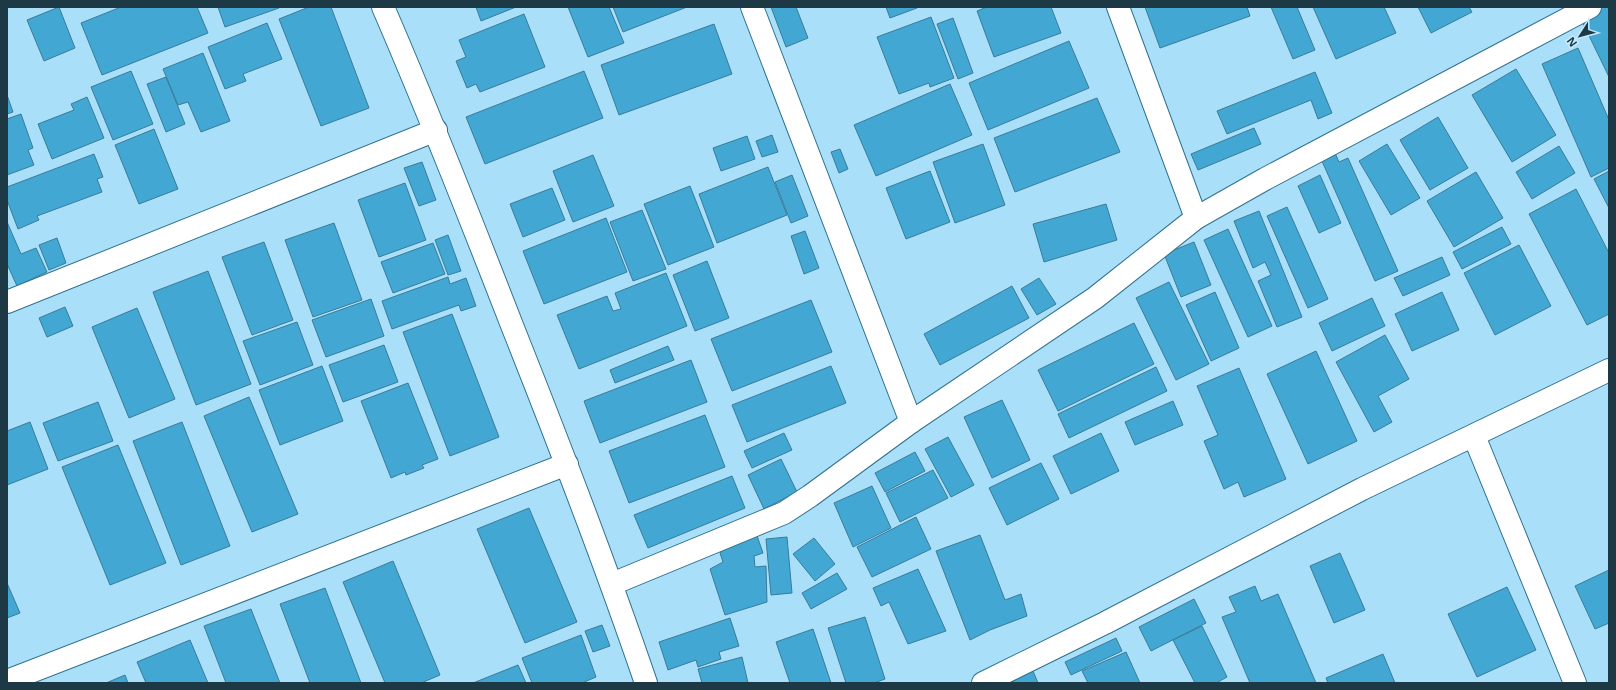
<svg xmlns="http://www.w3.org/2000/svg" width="1616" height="690" viewBox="0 0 1616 690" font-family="'Noto Sans',sans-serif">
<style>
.building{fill:#42a7d2;stroke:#397c9a}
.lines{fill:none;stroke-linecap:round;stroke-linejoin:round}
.minor-casing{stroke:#2e7290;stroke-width:24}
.minor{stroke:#fff;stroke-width:22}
</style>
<rect width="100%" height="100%" fill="#aadff9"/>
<g class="building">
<polygon points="59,7 75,48 44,61 27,20"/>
<polygon points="121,7 197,7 208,33 102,75 81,23"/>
<polygon points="218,7 278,7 279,8 225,27"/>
<polygon points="309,7 331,7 369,108 321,126 279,19"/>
<polygon points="476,7 516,7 481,21"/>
<polygon points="568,7 609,7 624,43 588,57"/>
<polygon points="613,7 687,7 623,32"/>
<polygon points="771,7 796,7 808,38 786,47"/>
<polygon points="886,7 917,7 917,8 890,18"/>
<polygon points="987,7 1051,7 1061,33 994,57 977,11"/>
<polygon points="1145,7 1247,7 1250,16 1160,48"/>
<polygon points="1271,7 1297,7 1315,50 1293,59"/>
<polygon points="1313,7 1384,7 1396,33 1336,59"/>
<polygon points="1418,7 1469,7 1472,12 1431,33"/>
<polygon points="1596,7 1609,7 1609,77 1579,15"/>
<polygon points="524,14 545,67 480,92 476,84 467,88 456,61 466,57 459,40"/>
<polygon points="931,17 954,78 930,87 929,83 899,94 877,37"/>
<polygon points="953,18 973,73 958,79 937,24"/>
<polygon points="267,23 282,59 243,74 246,81 225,89 208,47"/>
<polygon points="714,24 732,74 619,115 601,65"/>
<polygon points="1069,41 1089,88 988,130 969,83"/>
<polygon points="1578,48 1609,120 1609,168 1591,177 1542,64"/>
<polygon points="203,53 230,121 201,132 188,102 178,105 163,69"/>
<polygon points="1516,69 1556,135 1512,162 1472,95"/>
<polygon points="131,71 153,124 113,140 91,87"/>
<polygon points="584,71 603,118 485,164 466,117"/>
<polygon points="1315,72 1332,113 1318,119 1311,100 1227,134 1217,111"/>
<polygon points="166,77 185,124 166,132 147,84"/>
<polygon points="950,84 972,135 876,176 854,125"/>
<polygon points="7,95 13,112 7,114"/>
<polygon points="87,97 104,138 52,159 38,124 74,110 71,104"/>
<polygon points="1097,98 1120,152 1015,192 994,138"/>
<polygon points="21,114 33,148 28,150 34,165 7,175 7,119"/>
<polygon points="1438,117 1468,168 1430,190 1400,140"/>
<polygon points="1254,128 1261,144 1198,170 1191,154"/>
<polygon points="154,129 178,189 139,204 115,145"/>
<polygon points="772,135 778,152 762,157 756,141"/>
<polygon points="747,136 755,159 721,171 713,148"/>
<polygon points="983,144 1005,205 955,223 933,162"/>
<polygon points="1387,144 1420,198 1391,215 1359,161"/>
<polygon points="1332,146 1339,162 1348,158 1398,271 1375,281 1318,152"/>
<polygon points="1559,146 1575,173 1532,199 1516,172"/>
<polygon points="840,149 848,169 839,173 831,152"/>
<polygon points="94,154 103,177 97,179 102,192 37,216 39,220 18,229 7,200 7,187"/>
<polygon points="593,155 614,206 573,222 553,171"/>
<polygon points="422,162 436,200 419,206 404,168"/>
<polygon points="768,167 787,215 717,243 699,194"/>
<polygon points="930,171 950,222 906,239 886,188"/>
<polygon points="1609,171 1609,208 1594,179"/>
<polygon points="1476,172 1503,218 1454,247 1427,201"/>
<polygon points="792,175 808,216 791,223 775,182"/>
<polygon points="1320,175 1341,223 1319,233 1298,186"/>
<polygon points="405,183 426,240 379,257 358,200"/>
<polygon points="690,186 714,247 668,265 644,204"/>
<polygon points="552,188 565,220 523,237 510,204"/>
<polygon points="1576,189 1609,253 1609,314 1587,325 1529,214"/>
<polygon points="1106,204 1117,240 1044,262 1033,224"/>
<polygon points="1287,207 1328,299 1308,308 1267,216"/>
<polygon points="642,210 666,269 633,281 610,222"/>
<polygon points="1259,211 1302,317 1277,327 1258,281 1271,275 1265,262 1253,268 1234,221"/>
<polygon points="606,218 627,272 544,304 523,251"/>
<polygon points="7,222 21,254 36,248 47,272 17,286 7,264"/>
<polygon points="334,223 362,300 313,317 285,240"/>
<polygon points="1502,227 1511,244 1462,269 1453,252"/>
<polygon points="1228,229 1272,326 1248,337 1204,240"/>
<polygon points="805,231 819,268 804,274 791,236"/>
<polygon points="448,235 461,271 448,275 435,240"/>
<polygon points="57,238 66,263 49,270 39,245"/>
<polygon points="264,242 293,320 252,335 222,257"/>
<polygon points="1194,242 1211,285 1181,297 1164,254"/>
<polygon points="433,243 445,274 393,293 381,262"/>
<polygon points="1519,245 1551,306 1495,335 1464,273"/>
<polygon points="1442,257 1450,275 1403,296 1394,278"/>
<polygon points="707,261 729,318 695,331 673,275"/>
<polygon points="208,271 251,384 196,405 153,292"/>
<polygon points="666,273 687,326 579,369 557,315 607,296 613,311 621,309 615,293"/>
<polygon points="448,277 450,284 466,278 476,306 461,311 459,305 392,329 382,301"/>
<polygon points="1039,278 1056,304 1037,315 1021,289"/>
<polygon points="1169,282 1209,364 1176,380 1136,298"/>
<polygon points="1012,286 1029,318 940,365 924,334"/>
<polygon points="1215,292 1239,348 1211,361 1186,305"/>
<polygon points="1442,292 1459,330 1412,351 1395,314"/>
<polygon points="1372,298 1385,326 1332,351 1319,323"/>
<polygon points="371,299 384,336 326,357 312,320"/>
<polygon points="811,300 832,352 732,391 711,339"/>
<polygon points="65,307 73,326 47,337 39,318"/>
<polygon points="137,308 175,399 129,418 92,327"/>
<polygon points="452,314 499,437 450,456 403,332"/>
<polygon points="297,322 313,365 260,385 243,341"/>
<polygon points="1134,323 1154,364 1058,411 1038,370"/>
<polygon points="1385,335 1409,379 1378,396 1392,422 1374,432 1336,362"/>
<polygon points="384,345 398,382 343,402 329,365"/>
<polygon points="668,346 674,360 615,383 610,370"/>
<polygon points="1316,351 1357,441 1308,464 1267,374"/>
<polygon points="691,360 707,402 600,443 584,401"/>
<polygon points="322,366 343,421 280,445 259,390"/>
<polygon points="831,366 846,403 747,442 732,405"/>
<polygon points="1156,367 1167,391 1069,438 1058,414"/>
<polygon points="1239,368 1286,479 1244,497 1238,482 1224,489 1204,441 1218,435 1197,386"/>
<polygon points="408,383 438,459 422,465 424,468 406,475 405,472 391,478 361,401"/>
<polygon points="249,397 298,514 252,532 204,416"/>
<polygon points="1002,400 1030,460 992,478 964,417"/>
<polygon points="1173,401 1183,425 1135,445 1125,422"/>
<polygon points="98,402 113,441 58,461 43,423"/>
<polygon points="705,415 725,467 629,503 609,451"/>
<polygon points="30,422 48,469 7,485 7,431"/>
<polygon points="182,422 230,546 181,565 133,441"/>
<polygon points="784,433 792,450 752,468 744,451"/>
<polygon points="1101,433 1119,471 1071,494 1053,456"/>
<polygon points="948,437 974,485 951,497 925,449"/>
<polygon points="118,445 166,563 110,585 62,467"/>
<polygon points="915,452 925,471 885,492 875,473"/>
<polygon points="781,459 797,492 764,509 748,475"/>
<polygon points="1041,463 1059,499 1007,525 989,488"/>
<polygon points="933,470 948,498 900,522 886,493"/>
<polygon points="732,476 745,508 648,548 634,515"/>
<polygon points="872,486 891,528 853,547 834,503"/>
<polygon points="529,508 577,622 525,643 477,529"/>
<polygon points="916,517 931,549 872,577 857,547"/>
<polygon points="755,530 763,553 754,556 755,567 766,566 767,602 725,615 710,569 723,562 720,553 728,546"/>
<polygon points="980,535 1005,600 1021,594 1027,616 990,630 970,640 936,551"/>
<polygon points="787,537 792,593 771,595 766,539"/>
<polygon points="814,538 835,564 815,581 793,554"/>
<polygon points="1340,553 1365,610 1334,623 1310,566"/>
<polygon points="393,561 440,675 421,683 385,683 343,582"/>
<polygon points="918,569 946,631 908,644 889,602 881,606 873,588"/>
<polygon points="1609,570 1609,623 1595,629 1575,586"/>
<polygon points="837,573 847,589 811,609 802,593"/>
<polygon points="7,583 20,613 7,618"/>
<polygon points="1255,586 1261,601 1278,594 1316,683 1250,683 1222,617 1236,612 1229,597"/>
<polygon points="1507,587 1536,650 1477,677 1448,614"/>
<polygon points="325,588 361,683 310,683 280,604"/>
<polygon points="1194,599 1206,623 1151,651 1139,627"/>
<polygon points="251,609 280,683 226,683 204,626"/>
<polygon points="865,617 885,679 874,683 846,683 828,628"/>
<polygon points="730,618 739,646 719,652 721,659 698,667 696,660 668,670 659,642"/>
<polygon points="602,625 610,646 593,652 585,631"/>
<polygon points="1202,626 1227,677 1216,683 1195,683 1173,640"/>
<polygon points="813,629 831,683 790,683 776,642"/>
<polygon points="581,635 596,677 582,683 532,683 522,658"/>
<polygon points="1116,638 1122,651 1071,675 1065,662"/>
<polygon points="190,640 208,683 146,683 137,662"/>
<polygon points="1126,652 1140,683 1088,683 1082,671"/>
<polygon points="1383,654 1395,683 1328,683 1326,678"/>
<polygon points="742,657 748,683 702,683 698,669"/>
<polygon points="518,665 526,683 473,683"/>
<polygon points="1033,671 1038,683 1004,683"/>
<polygon points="125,675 128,683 106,683"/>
</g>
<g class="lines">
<defs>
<g id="minor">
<path d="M383,7C429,113 471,220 513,328C560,446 605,563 646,683"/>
<polyline points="752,7 911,422 1095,298 1196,218 1265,179 1590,7"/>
<polyline points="1118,7 1196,218"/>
<polyline points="7,302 436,130"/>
<polyline points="1474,436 1575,683"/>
<polyline points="612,584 784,513 810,496 911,422"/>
<polyline points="7,681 567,464"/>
<polyline points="983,683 1105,623 1362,489 1609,370"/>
</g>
</defs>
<use href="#minor" class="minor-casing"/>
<use href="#minor" class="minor"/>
</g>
<rect width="1616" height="690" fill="none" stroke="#1d3946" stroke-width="16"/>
<g transform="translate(1580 36) rotate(234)" stroke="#c3eafe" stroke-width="3" paint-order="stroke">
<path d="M0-3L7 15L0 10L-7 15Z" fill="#1d3946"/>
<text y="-6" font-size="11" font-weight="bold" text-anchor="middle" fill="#1d3946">N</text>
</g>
</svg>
